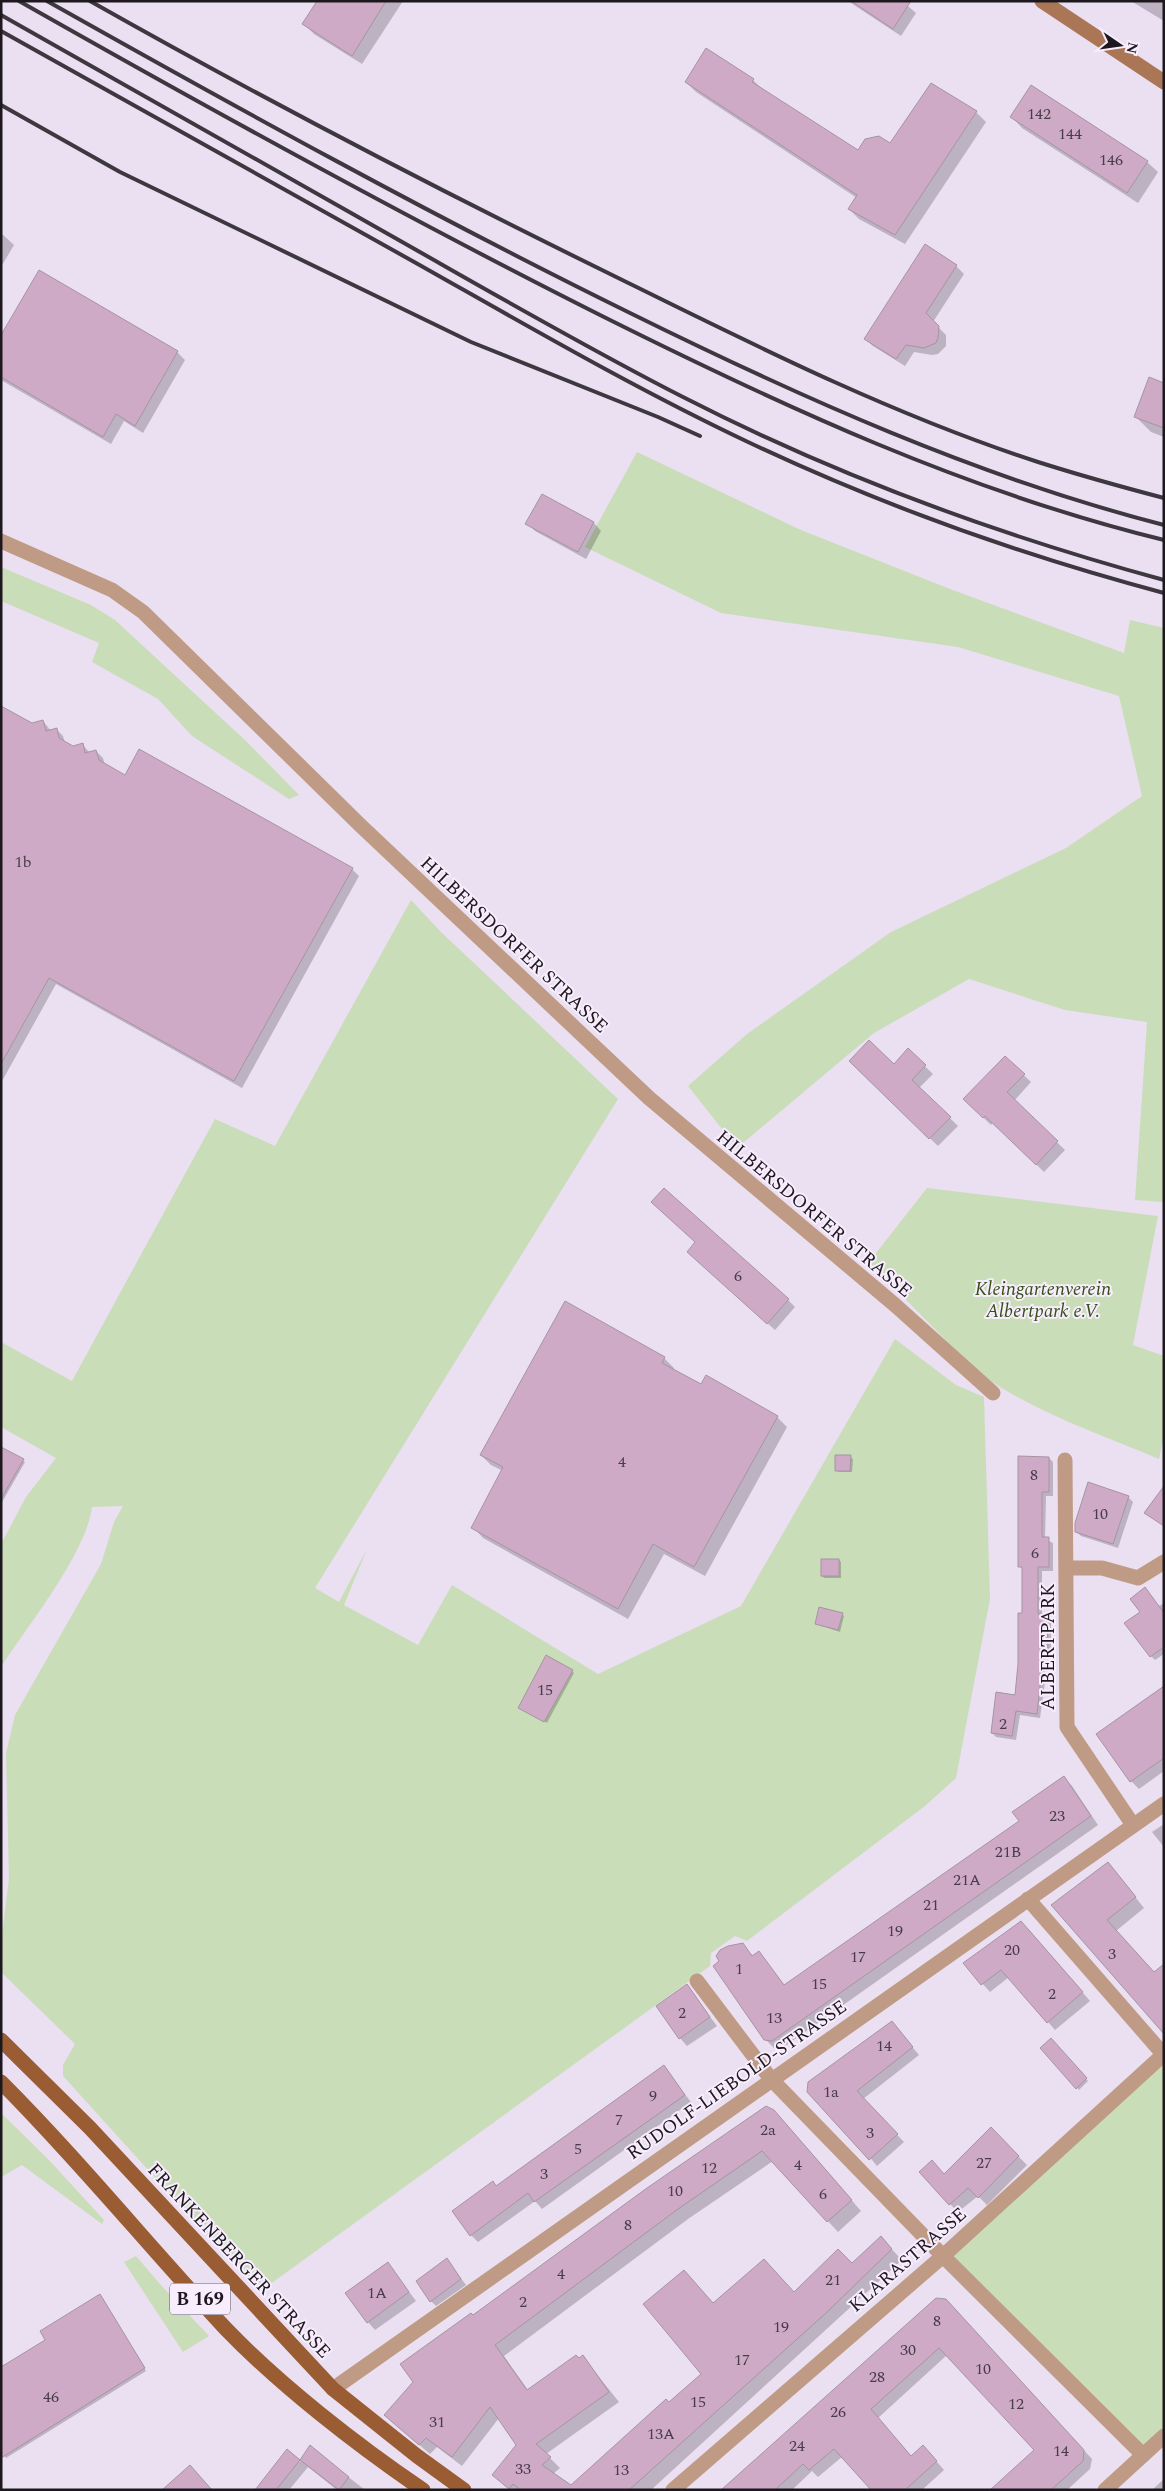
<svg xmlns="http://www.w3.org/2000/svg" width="1165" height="2491" viewBox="0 0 1165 2491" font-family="Spectral,serif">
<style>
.green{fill:#caddb9}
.shadow{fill:#0003}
.building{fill:#ceaac7;stroke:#a694a2}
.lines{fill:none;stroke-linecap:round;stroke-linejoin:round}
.street{stroke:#bf9b85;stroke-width:15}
.secondary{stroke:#aa7656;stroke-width:15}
.primary{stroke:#9a5c32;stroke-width:15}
.rail{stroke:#3d3840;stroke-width:4}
.labels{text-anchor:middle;stroke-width:4;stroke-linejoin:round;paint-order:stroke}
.number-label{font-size:16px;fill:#483c48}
.shield{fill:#f7edfd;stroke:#5e5861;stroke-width:1}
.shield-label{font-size:18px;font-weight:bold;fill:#1c181e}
.street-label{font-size:19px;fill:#1c181e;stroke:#f7edfd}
.park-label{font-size:19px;font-style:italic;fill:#354f17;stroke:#f7edfd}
</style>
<rect width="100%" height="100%" fill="#ebdff2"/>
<g class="green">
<polygon points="637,452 801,530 950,589 1124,653 1130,620 1164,628 1164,1202 1135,1200 1147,1022 1065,1010 969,979 874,1033 737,1148 688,1086 747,1034 891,932 1066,848 1142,796 1119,696 958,647 721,613 585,547"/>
<polygon points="1,567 91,605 115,620 246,741 299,795 289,799 192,736 158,699 92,662 99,643 1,601"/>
<path d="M411,900L441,932L618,1099L315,1588L339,1602L367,1549L344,1605L418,1645L452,1585L598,1674L741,1606L895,1339L956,1385L984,1397L990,1599L956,1778L925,1806L747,1941L735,1936L711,1953L710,1966L262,2290L208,2236L63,2076V2065L75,2044L1,1972V1943L9,1878L6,1753L15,1715L101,1564L114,1522L123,1506L92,1507C86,1554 28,1625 1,1667V1544L26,1497L56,1458L1,1427V1342L72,1381L215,1119L275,1146Z"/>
<path d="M927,1188L1158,1216L1133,1345L1164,1356V1435L1159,1459C1097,1433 1031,1411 976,1371L869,1262Z"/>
<polygon points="1164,2062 1164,2429 1144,2447 950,2256"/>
<polygon points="1,2113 49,2160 104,2220 102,2224 22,2165 1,2177"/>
<polygon points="136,2256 159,2283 209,2336 183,2352 124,2262"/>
</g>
<g class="shadow">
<polygon points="318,1 403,1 362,64 314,34 304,24"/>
<polygon points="848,1 902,1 916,13 901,36"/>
<polygon points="1131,1 1164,1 1164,21"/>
<polygon points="753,80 763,90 859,152 891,145 931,85 976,112 986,122 905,244 859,219 849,209 857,198 696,92 686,82"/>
<polygon points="1012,117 1147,162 1158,172 1138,203 1022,128"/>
<polygon points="1,233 14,245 1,267"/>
<polygon points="925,246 956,266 964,274 933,322 946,335 946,346 938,354 932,355 914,352 905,366 873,346 865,339"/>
<polygon points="1,338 177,352 185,360 143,433 124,421 111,444 1,380"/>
<polygon points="1164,384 1164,437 1151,432 1135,416"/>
<polygon points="542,496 594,523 601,531 586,559 535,531 527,523"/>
<polygon points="1,707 32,724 43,721 51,731 56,729 63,736 65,743 72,747 82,744 90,753 96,751 103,758 105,765 125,777 352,869 359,876 242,1088 56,984 1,1083"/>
<polygon points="908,1050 933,1074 919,1088 958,1126 938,1146 851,1061 894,1065"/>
<polygon points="1005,1057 1031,1082 1014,1101 1065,1150 1044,1172 993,1122 991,1125 964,1099"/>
<polygon points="696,1259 788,1300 795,1307 775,1330"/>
<polygon points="664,1358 674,1368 673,1371 701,1386 777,1417 787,1427 705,1576 664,1554 628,1619 483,1538 473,1527 503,1471 491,1465 481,1455"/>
<polygon points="1,1448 25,1462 1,1504"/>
<polygon points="850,1457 853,1459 852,1472 839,1472 836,1470"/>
<polygon points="1049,1458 1053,1462 1053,1496 1046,1496 1045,1539 1053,1543 1053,1571 1042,1571 1042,1615 1047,1615 1051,1620 1051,1653 1045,1653 1045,1682 1040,1718 1020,1715 1016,1740 996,1737 992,1733 1016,1697 1023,1614 1023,1569 1020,1566"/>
<polygon points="1128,1497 1133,1502 1118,1548 1081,1536 1076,1531"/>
<polygon points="839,1560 841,1562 841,1578 824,1578 822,1576"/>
<polygon points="1164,1603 1164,1654 1155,1660 1151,1656 1159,1606"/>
<polygon points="842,1614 844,1616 840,1632 816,1624"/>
<polygon points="572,1671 574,1673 547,1723 521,1709"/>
<polygon points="1164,1687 1164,1771 1139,1789 1131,1781"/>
<polygon points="1064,1778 1072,1786 1098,1825 781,2049 774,2048 765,2039 742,1944 754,1957 759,1953 785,1986 1021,1821"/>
<polygon points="1164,1824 1164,1847 1152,1832"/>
<polygon points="1108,1863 1144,1908 1116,1931 1155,1973 1164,2032 1053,1905"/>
<polygon points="1029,1930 1090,2001 1055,2030 1009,1977 990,1992 965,1964"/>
<polygon points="687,1986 717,2026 687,2046 680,2038"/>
<polygon points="892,2023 919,2055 863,2099 904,2142 877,2166 809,2083"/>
<polygon points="1051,2040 1088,2081 1079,2090 1042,2049"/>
<polygon points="664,2067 691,2102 542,2209 535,2201 478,2242 471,2235 497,2187"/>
<polygon points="774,2111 861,2211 838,2232 773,2161 688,2219 504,2356 528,2390 583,2357 619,2402 546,2454 560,2468 553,2474 571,2487 703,2374 684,2271 714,2304 794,2293 852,2265 881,2238 902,2260 651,2490 510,2490 494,2475 517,2445 499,2418 462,2466 437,2447 430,2454 396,2425 473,2316"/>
<polygon points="991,2129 1027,2165 987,2205 978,2196 958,2212 950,2204 945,2176"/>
<polygon points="447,2260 466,2285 436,2306 431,2301"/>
<polygon points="388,2264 416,2301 375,2330 368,2322"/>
<polygon points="102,2298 146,2371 6,2458 4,2456 47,2340"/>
<polygon points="953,2308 1092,2459 1090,2469 1067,2490 992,2490 1036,2450 947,2355 878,2418 912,2457 931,2455 944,2470 922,2490 872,2490 843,2456 818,2477 812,2471 792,2490 724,2490"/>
<polygon points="310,2447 365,2490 337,2490 308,2467 289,2490 260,2490 287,2451 300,2462"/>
<polygon points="1164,2479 1164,2490 1152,2490"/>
</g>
<g class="building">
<polygon points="317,1 386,1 352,56 302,24"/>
<polygon points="851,1 911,1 893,29"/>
<polygon points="706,48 754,79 752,82 858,150 865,139 879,136 890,143 931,83 977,111 895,235 848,209 857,195 685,82"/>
<polygon points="1031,85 1148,161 1127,193 1010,117"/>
<polygon points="925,244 957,265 926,313 939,326 938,338 936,343 924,348 906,345 896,359 864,339"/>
<polygon points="39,270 178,351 135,426 116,414 103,437 1,377 1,335"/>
<polygon points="1149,377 1164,383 1164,428 1134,417"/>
<polygon points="542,494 594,522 578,552 525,524"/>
<polygon points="1,706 32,723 43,720 46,731 57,728 59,738 73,746 83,743 85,753 96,750 99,760 125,775 139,749 353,868 234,1081 49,978 1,1064"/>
<polygon points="869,1040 894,1064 908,1048 926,1065 912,1080 951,1117 929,1139 849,1061"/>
<polygon points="1005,1056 1025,1074 1007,1092 1058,1141 1036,1165 985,1116 983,1118 963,1099"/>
<polygon points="664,1188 789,1299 767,1324 687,1252 695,1242 651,1202"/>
<polygon points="565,1301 665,1357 662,1363 701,1384 706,1375 778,1416 694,1567 653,1544 618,1609 471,1528 503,1467 480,1455"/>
<polygon points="1,1447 24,1459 1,1499"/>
<polygon points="835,1455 851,1455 850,1471 835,1471"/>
<polygon points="1018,1456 1049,1457 1049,1492 1042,1492 1042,1537 1049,1537 1049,1567 1038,1567 1038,1614 1047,1614 1048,1649 1041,1649 1041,1677 1037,1714 1016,1711 1012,1736 991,1733 996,1692 1015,1695 1018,1664 1018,1613 1022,1613 1022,1567 1018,1567"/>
<polygon points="1088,1482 1129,1496 1113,1544 1075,1532 1075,1523"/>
<polygon points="1164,1486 1164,1526 1144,1513"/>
<rect x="821" y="1559" width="18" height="17"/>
<polygon points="1145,1587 1164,1613 1164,1647 1150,1657 1124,1623 1140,1612 1130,1599"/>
<polygon points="819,1607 843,1613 838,1630 815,1624"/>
<polygon points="546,1655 573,1670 544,1722 518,1708"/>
<polygon points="1164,1686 1164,1758 1130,1782 1096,1734"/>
<polygon points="1064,1776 1091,1816 772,2041 764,2040 713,1966 719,1961 716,1956 720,1950 728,1946 743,1943 752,1956 759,1951 784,1985 1019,1821 1012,1812"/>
<polygon points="1108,1862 1136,1897 1107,1920 1154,1972 1164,1964 1164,2034 1051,1905"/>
<polygon points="1021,1921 1083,1992 1047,2023 1001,1970 981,1985 963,1963"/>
<polygon points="687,1984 710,2017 679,2039 656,2006"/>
<polygon points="892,2021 913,2047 857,2091 898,2134 869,2160 807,2092 808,2082"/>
<polygon points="1051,2038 1087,2078 1076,2089 1040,2048"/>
<polygon points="664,2065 685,2095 534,2202 528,2193 470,2236 452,2211 493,2181 496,2186"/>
<polygon points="766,2106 774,2110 852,2200 827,2222 762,2151 678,2209 495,2345 527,2390 576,2355 579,2358 583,2355 609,2392 536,2444 551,2457 542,2465 571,2485 666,2399 669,2402 701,2374 643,2304 684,2270 713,2303 764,2259 794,2292 838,2249 852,2263 881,2236 892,2249 826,2313 629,2490 521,2490 513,2484 509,2489 492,2475 516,2445 490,2407 452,2457 426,2438 419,2445 384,2415 413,2382 400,2364 471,2313 473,2315 647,2188"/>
<polygon points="991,2127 1019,2156 978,2198 968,2188 949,2205 919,2172 932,2160 944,2174"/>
<polygon points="447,2258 461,2279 430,2302 416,2281"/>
<polygon points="388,2262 409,2292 367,2323 345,2293"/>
<polygon points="100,2294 145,2368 1,2458 1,2367 45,2340 40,2331"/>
<polygon points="936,2298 946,2299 1084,2450 1083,2461 1051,2490 990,2490 1034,2450 939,2348 871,2409 911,2456 923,2445 937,2461 905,2490 871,2490 834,2449 809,2470 803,2464 775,2490 721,2490"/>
<polygon points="310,2445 349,2477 339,2490 300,2460"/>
<polygon points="287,2449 300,2460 276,2490 255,2490"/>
<polygon points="190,2465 212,2490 162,2490"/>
</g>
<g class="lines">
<g class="street">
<polyline points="1,541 112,590 143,612 360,825 649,1098 895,1305 993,1393"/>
<polyline points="1065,1460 1067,1727 1133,1825"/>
<polyline points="1067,1568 1102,1568 1138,1578 1164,1562"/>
<polyline points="1028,1899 1164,2055"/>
<polyline points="697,1981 771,2079 943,2256 1143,2455"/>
<polyline points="333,2389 1164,1804"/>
<polyline points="673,2490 943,2256 1164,2054"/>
<polyline points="1105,2490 1164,2436"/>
</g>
<polyline class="secondary" points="1042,1 1164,82"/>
<g class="primary">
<polyline points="1,2040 90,2128 333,2389 417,2456 464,2490"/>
<path d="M1,2082C80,2161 150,2248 226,2329C281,2386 357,2445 423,2490"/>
</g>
<g class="rail">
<path d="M19,1C211,110 405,217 602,316C782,406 967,492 1164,540"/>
<path d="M47,1C239,109 431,215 628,312C800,397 977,477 1164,525"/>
<path d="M90,1C258,96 429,185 602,270C744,340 887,413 1038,462C1079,475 1122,487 1164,498"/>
<path d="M1,15C128,88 255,158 381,230C482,287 581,345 683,397C837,476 998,535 1164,580"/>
<path d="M1,31C139,109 278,185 416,263C526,325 634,388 748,442C881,505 1021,555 1164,593"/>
<polyline points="1,105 120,172 471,342 658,417 700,436"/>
</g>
</g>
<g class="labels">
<g class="number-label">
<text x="1039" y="119">142</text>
<text x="1070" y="139">144</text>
<text x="1111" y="165">146</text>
<text x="23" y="867">1b</text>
<text x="738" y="1281">6</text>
<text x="622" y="1467">4</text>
<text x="1034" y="1480">8</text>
<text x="1100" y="1519">10</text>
<text x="1035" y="1558">6</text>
<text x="545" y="1695">15</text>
<text x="1003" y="1729">2</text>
<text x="1057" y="1821">23</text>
<text x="1008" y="1857">21B</text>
<text x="967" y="1885">21A</text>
<text x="931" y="1910">21</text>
<text x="895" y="1936">19</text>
<text x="1012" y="1955">20</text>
<text x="1112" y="1959">3</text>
<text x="858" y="1962">17</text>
<text x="739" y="1974">1</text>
<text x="819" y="1989">15</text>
<text x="1052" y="1999">2</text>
<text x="682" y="2018">2</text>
<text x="774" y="2023">13</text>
<text x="884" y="2051">14</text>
<text x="831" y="2097">1a</text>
<text x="653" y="2101">9</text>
<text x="619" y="2125">7</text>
<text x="768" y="2135">2a</text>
<text x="870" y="2138">3</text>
<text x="578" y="2154">5</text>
<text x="984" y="2168">27</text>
<text x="798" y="2170">4</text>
<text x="709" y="2173">12</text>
<text x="544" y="2179">3</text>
<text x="675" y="2196">10</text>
<text x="823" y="2199">6</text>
<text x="628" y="2230">8</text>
<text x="561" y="2279">4</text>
<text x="833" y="2285">21</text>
<text x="377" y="2298">1A</text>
<text x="523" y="2307">2</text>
<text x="937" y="2326">8</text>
<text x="781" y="2332">19</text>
<text x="908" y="2355">30</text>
<text x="742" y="2365">17</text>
<text x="983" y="2374">10</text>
<text x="877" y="2382">28</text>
<text x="51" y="2402">46</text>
<text x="698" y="2407">15</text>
<text x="1016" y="2409">12</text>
<text x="838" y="2417">26</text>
<text x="437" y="2427">31</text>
<text x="661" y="2439">13A</text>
<text x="797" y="2451">24</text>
<text x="1061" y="2456">14</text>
<text x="523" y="2474">33</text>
<text x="621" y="2475">13</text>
</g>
<rect class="shield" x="170" y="2283.5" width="60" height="31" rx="4"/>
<g class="shield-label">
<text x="200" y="2305">B 169</text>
</g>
<g class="street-label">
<text transform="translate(515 944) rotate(43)" y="7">HILBERSDORFER STRASSE</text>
<text transform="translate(815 1213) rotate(40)" y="7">HILBERSDORFER STRASSE</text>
<text transform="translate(1047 1647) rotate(-90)" y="7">ALBERTPARK</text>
<text transform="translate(736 2079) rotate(-35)" y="7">RUDOLF-LIEBOLD-STRASSE</text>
<text transform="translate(907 2259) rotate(-41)" y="7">KLARASTRASSE</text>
<text transform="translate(240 2260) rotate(47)" y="7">FRANKENBERGER STRASSE</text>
</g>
<g class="park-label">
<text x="1043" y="1295">Kleingartenverein<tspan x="1043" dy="22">Albertpark e.V.</tspan></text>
</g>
</g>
<rect width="1165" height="2491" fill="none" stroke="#1c181e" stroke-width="5"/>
<g transform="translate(1120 45) rotate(103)" stroke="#f7edfd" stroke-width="4" paint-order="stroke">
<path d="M0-4L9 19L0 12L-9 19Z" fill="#1c181e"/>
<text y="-8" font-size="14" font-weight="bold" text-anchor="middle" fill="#1c181e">N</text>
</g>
</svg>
